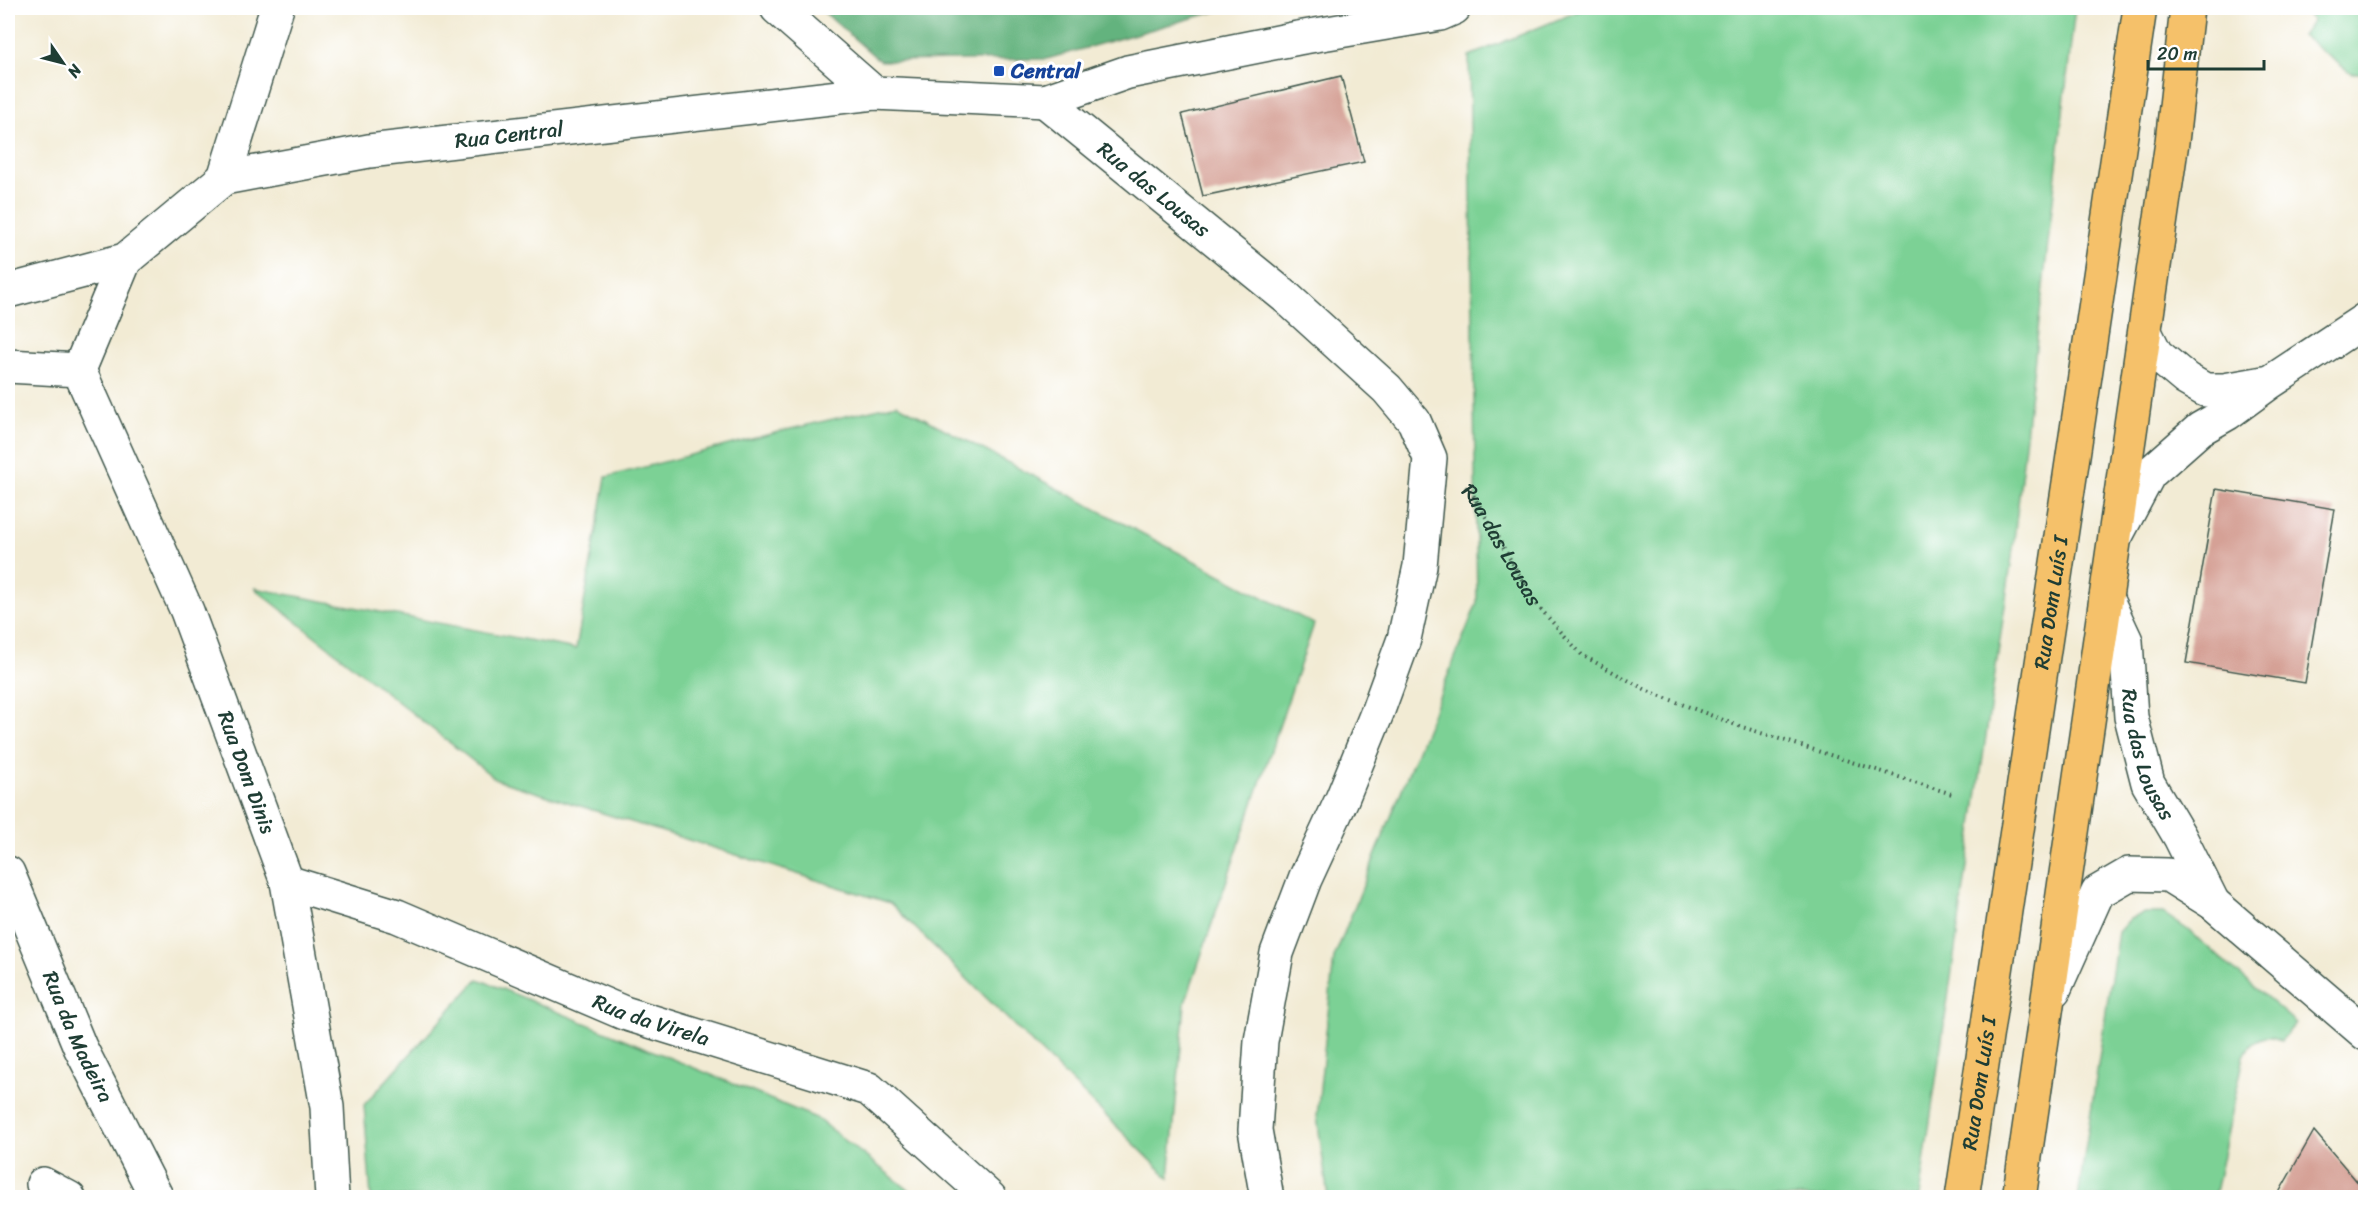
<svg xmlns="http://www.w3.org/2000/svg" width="2373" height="1205" viewBox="0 0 2373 1205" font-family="Sriracha,sans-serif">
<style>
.green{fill:#7bd195;stroke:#4d8764;stroke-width:1.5}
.forest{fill:#64b37e;stroke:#427859;stroke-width:1.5}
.building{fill:#d5a196}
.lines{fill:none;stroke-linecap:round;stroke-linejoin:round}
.minor-casing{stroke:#3f574c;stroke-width:36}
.major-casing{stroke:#3f574c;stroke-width:36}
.path{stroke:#3f574c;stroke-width:4;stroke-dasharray:1.5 4.5;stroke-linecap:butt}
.minor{stroke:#fff;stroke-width:33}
.major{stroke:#f5c16b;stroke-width:33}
.transit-dot{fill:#1a4fb4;stroke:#fff;stroke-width:2}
.labels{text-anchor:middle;stroke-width:6;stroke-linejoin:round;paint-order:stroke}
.transit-label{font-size:21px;font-weight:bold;fill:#164399;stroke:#fff;text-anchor:start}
.street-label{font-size:21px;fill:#1f3d34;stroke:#fff}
</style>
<rect width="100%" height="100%" fill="#fff"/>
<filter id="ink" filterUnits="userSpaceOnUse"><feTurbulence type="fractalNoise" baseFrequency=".0167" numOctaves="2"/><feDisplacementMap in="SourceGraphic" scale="12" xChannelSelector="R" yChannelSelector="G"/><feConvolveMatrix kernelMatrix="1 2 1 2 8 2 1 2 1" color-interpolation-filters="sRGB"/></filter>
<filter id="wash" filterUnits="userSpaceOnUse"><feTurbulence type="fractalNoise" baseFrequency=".008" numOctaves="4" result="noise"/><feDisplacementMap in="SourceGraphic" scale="24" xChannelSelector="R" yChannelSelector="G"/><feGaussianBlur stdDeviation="1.35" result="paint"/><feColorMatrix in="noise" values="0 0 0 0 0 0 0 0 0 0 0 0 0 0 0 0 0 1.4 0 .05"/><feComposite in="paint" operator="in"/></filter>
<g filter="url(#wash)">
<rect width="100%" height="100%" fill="#f2ebd4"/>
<g class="green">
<polygon points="1586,8 2075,8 2012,557 1919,1197 1328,1197 1317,1116 1334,958 1477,603 1469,56"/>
<polygon points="2302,8 2365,8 2365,73 2351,73 2302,36 2313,21"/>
<polygon points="897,404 1314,624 1185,1003 1169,1178 890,903 497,780 254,588 576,649 606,477 782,431"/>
<path d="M2144,913H2163L2188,930L2296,1023L2281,1041C2265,1031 2252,1040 2244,1056L2214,1197H2078L2118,932L2130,919Z"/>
<polygon points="478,979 816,1118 918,1197 371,1197 364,1105"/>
</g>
<polygon class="forest" points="819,8 1228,8 1047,59 880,61"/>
<g id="blocks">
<g class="building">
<polygon points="1341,76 1364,162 1203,196 1182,114"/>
<polygon points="2216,489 2335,509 2305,683 2186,663"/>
<polygon points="2314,1131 2366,1192 2366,1198 2276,1198"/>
</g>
</g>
</g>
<g filter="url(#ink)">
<use href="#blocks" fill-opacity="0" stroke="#3f574c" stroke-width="1.5"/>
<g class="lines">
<defs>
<g id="minor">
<polyline points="777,8 874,93"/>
<path id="s2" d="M1045,101L1287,298L1387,389L1414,421L1430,458L1420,566L1404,639L1377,713L1342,799L1305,879L1277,953L1261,1041L1255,1130L1267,1198"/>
<polyline points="224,178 277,8"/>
<path id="s3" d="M8,291L125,260L224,178L369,151L874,93L1045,101L1128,72L1298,38L1440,14L1454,8"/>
<polyline points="2145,332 2156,354 2186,379 2205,390 2224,390 2264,383"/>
<polyline points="8,366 79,370"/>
<path id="s4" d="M79,370L187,611L287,882L327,1107L332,1198"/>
<polyline points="79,370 125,260"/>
<polyline points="2116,536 2149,474 2200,429 2228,413 2269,383 2366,319"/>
<path id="s5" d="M2106,598L2126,641L2131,717L2148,783L2180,837L2213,903"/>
<path id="s6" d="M8,873L80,1047L157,1198"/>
<path id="s7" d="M287,882L397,916L624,1013L869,1089L990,1198"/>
<polyline points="2054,990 2098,892 2129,874 2168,875 2213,903 2366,1034"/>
<polyline points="43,1184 69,1198"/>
</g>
<g id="major">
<path id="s8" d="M1962,1198L2140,8"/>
<polyline points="2019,1198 2172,142 2187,8"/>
</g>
</defs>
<use href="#minor" class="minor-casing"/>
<use href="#major" class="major-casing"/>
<path class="path" id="s1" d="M1465,487L1472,493L1536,604L1582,655L1648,691L1736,725L1955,795"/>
<use href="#minor" class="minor"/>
<use href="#major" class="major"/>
</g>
</g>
<rect class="transit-dot" x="993" y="65" width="12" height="12" rx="3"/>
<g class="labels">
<g class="transit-label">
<text x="1011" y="78">Central</text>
</g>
<g class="street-label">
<text dy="7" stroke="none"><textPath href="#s3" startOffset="538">Rua Central</textPath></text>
<text dy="7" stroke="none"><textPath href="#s2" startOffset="140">Rua das Lousas</textPath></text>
<text dy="7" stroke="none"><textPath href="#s1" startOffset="69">Rua das Lousas</textPath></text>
<text dy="7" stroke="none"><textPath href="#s8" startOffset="602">Rua Dom Luís I</textPath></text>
<text dy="7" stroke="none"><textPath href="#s5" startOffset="164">Rua das Lousas</textPath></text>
<text dy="7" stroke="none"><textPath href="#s4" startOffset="436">Rua Dom Dinis</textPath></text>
<text dy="7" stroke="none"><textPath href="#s7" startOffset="390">Rua da Virela</textPath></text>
<text dy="7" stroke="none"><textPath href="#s6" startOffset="178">Rua da Madeira</textPath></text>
<text dy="7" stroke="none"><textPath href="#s8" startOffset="116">Rua Dom Luís I</textPath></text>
</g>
</g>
<rect width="2373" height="1205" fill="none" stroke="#fff" stroke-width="30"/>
<g transform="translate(63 63) rotate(125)" stroke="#ffffff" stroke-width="4.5" paint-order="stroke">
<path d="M0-4.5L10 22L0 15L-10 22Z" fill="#1f3d34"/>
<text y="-9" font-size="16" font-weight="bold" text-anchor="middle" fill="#1f3d34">N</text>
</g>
<path d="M2148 60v9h116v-9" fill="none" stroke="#1f3d34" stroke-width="3"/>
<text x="2157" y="60" font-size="18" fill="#1f3d34" stroke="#ffffff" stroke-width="4.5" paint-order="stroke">20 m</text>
</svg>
